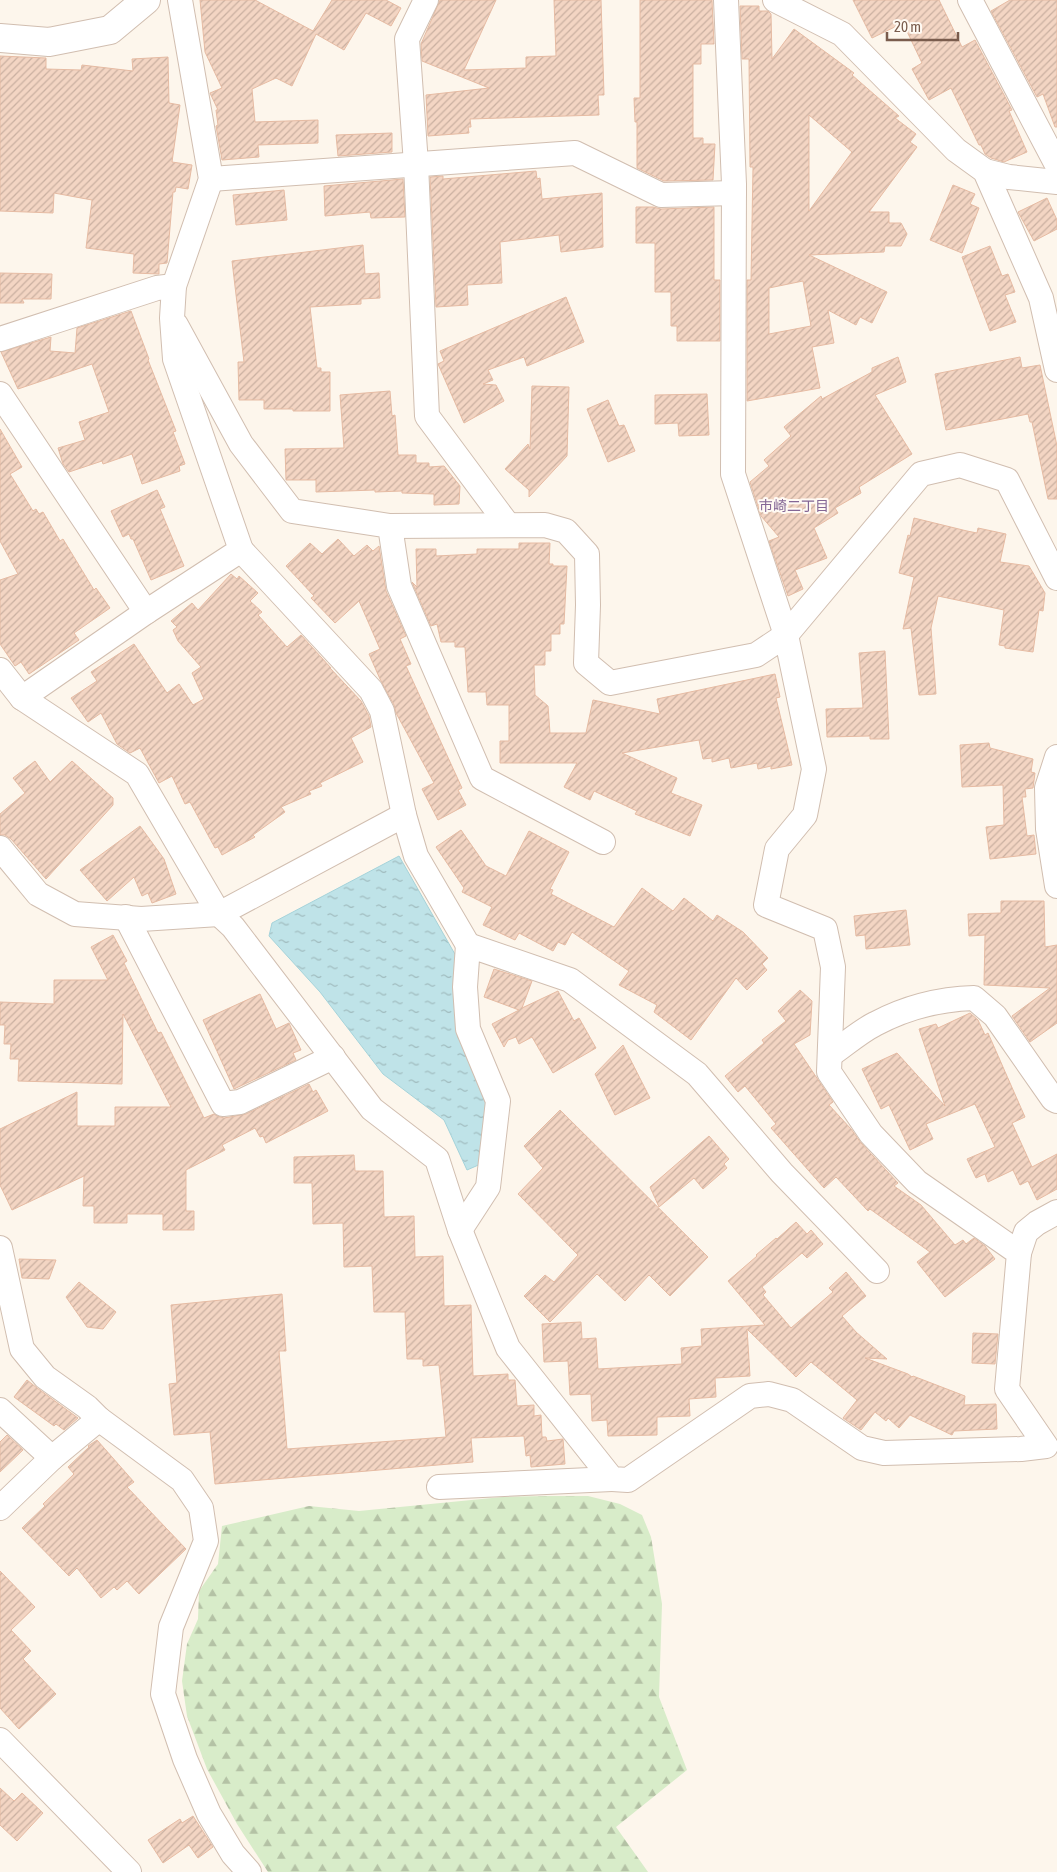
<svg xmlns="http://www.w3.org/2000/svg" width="1057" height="1872" viewBox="0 0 1057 1872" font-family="'Asap Condensed','Noto Sans JP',sans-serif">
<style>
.forest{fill:url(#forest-firs)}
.water{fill:url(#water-ripples);stroke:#a5d3da}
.building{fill:url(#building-hatch);stroke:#e6bba3;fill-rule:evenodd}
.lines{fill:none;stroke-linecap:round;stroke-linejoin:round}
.minor-casing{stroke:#d1beb0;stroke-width:26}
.tertiary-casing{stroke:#d1beb0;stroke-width:30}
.minor{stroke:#fff;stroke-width:24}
.tertiary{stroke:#fff;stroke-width:28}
.labels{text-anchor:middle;stroke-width:4;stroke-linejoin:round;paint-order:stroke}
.neighbourhood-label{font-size:14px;fill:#846695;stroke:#fffaf3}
</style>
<defs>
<pattern id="forest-firs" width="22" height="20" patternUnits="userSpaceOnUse" patternTransform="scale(1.25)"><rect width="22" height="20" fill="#d8ecc9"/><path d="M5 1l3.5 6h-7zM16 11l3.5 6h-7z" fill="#b4c2a5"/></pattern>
<pattern id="water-ripples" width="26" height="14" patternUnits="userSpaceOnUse" patternTransform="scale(1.25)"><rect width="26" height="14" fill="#bfe3e8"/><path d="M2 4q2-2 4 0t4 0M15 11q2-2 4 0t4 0" fill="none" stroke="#a0bbbe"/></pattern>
<pattern id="building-hatch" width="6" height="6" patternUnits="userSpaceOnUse" patternTransform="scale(1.25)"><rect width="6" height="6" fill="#f3d5c3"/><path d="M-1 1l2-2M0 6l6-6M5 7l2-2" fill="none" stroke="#cab0a1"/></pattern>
</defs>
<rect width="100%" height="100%" fill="#fdf6ec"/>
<polygon class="forest" points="546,1496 588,1496 620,1504 642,1515 651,1537 662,1604 659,1697 687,1770 616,1827 648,1872 268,1872 237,1824 207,1769 187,1716 182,1681 187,1644 198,1619 199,1591 218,1564 222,1526 309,1506 359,1511 502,1497"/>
<polygon class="water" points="399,856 456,956 490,1106 483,1163 467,1170 444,1120 383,1074 320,992 269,936 272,923"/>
<g class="building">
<polygon points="200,0 255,0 313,31 332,0 386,0 401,8 391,26 366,13 344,50 316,34 292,86 276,78 252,89 255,122 318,120 318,143 258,145 259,157 222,160 216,126 218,125 216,110 218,110 210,93 222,88 205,52"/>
<polygon points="440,0 496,0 464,70 526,68 526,57 556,56 554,0 601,0 604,95 598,95 599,115 470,119 471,127 468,127 469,133 428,136 426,95 489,88 422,61 421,44"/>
<polygon points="640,0 712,0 714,44 701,44 701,64 693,64 693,138 703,138 703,144 715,144 713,180 664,181 637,168 637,122 635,122 634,98 640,98"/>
<polygon points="853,0 939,0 962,47 975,40 1012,110 1009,111 1027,152 1004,162 991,158 985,154 981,145 979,145 951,88 929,100 912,69 922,63 903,23 872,38"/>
<polygon points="1010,0 1057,0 1057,127 1055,127 1043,94 1037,97 991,11"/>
<path d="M740,6H759V11H768L771,14L772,59L794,29L854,73L852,75L899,116L895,118L916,134L910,142L917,147L869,212H889V223H901L907,234L901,246H885L884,252L809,255L887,292L872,323L860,317L856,325L828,310L834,343L812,347L820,388L747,401V280H751L753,167H750L749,59H742ZM809,115L852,152L809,211ZM803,281L811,326L769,334V288Z"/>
<polygon points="0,56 46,58 46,69 81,70 82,65 133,71 132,59 168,57 169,103 180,105 172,162 192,165 188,189 176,187 175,192 173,192 167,263 159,264 159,274 133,273 134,254 86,248 92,200 54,193 53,213 0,211"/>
<polygon points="392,133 392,152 338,156 336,135"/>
<polygon points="536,171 537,179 540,178 542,199 602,193 603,247 561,252 559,235 500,242 502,283 467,285 468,305 436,307 430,177 443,176 443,179"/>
<polygon points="403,179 405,217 371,218 370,212 325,216 324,186"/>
<polygon points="953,185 975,194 970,204 979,208 962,253 930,240"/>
<polygon points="284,190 287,220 236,225 233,195"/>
<polygon points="1047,198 1057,220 1057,229 1034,241 1018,212"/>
<polygon points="636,207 653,207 661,209 714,207 714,280 720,280 720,341 677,341 677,326 671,326 671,292 655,292 655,243 636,243"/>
<polygon points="363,245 365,274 379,273 380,298 361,299 361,304 310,307 317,368 321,368 321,372 330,372 330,411 293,411 293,409 264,409 264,400 239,400 238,362 244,362 232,261"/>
<polygon points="990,246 1002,276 1008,274 1015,292 1005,295 1016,322 990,331 962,257"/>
<polygon points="0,273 52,274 51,299 22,299 24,303 0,303"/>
<polygon points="566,297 584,342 527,366 524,357 488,370 493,380 483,384 496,385 504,401 464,423 438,364 444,361 440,351"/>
<polygon points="131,311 149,359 148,360 176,431 173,432 185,464 179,466 180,471 142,484 132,454 103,464 102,461 69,472 63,464 58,448 85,440 79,422 109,412 92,364 18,389 1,352 51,337 50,351 75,353 77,328"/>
<polygon points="898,357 906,382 875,395 912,454 859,487 861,493 835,508 838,513 814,528 827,558 795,570 803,589 788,596 769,541 779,537 761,516 750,482 769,466 764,460 791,436 784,427 821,396 822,399 872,372 872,368"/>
<polygon points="1020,357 1022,368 1040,365 1057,446 1057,499 1048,499 1032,422 1030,422 1028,414 946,430 935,374"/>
<polygon points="532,386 569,387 567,456 529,497 529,490 505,469 528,444 530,449"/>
<polygon points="390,391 392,416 395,415 398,455 416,455 416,463 429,463 429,467 444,466 460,486 459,504 434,505 434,494 402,493 402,491 375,492 375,490 316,492 316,480 286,480 285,449 344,448 340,395"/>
<polygon points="707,394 709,435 679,436 678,423 655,424 655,395"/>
<polygon points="608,400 619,426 624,425 635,451 608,462 587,409"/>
<polygon points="0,429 22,467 10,474 33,511 36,509 39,514 43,512 60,541 63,539 94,590 96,588 110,608 74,633 79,640 29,674 21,662 15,666 0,644 0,580 18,574 0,541"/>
<polygon points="157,490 165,507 160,509 184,566 151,580 133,539 131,539 129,534 123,537 111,511"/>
<polygon points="914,518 967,531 977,533 978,528 1006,534 1000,562 1029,566 1045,593 1043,611 1039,610 1033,652 1005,648 1005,646 999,645 1004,610 938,596 931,628 936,694 919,695 911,628 903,629 914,577 899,573 908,535 910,536"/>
<polygon points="338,539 354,556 367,545 373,551 379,546 386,591 406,636 400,639 411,664 406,666 462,788 458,790 466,805 438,820 422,789 434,783 396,713 394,705 380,679 369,654 380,649 359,601 335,623 311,598 314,596 286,566 310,543 322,554"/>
<polygon points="519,543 550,543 549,564 553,564 553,566 567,566 564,624 560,624 560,634 551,634 551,651 545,651 545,665 534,665 535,695 548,706 550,733 586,733 593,700 660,714 657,699 775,674 780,697 776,698 792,765 771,769 771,766 758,769 757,763 731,768 729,758 712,762 712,758 703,759 699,740 622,753 677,778 671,793 702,805 690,836 635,814 637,811 594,791 590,800 564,787 577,763 500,763 500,741 509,741 509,705 487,705 486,692 468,692 465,647 455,647 455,642 441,642 437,624 431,626 412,582 417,587 416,549 436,549 436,556 477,554 477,549 519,549"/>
<polygon points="231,574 237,579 239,576 258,593 250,601 262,612 258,615 287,647 301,635 331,668 330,668 361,701 369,716 371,727 351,738 363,762 320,783 322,786 309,791 311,794 281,807 285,812 253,835 255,837 222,855 218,847 215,848 190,802 185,804 172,776 159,783 140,748 130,753 117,744 101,713 88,722 71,698 97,681 91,672 134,644 167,693 179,684 193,705 204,699 192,673 201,667 178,641 173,630 177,627 171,621 192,603 198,610"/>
<polygon points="885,651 889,739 870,739 870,736 827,737 826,709 863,708 859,653"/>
<polygon points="989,743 990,748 1033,759 1031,772 1035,773 1033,788 1025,789 1026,797 1022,797 1027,836 1034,835 1036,854 990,859 986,827 1004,825 1003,785 962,787 960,745"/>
<polygon points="35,761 50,782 72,761 113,798 113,805 46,879 11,839 5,835 0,835 0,814 25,793 13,778"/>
<polygon points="140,826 164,859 176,894 152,903 148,893 142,896 134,877 107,901 80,870"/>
<polygon points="461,830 486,866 506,876 529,831 569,852 550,889 553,890 551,894 614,927 642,888 673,911 684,898 713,921 717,915 743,932 768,958 762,964 767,970 747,990 736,978 691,1040 654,1012 657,1005 619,985 629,971 572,932 565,945 558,942 553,951 519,933 515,940 483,925 492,907 462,892 464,888 436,847"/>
<polygon points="1001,901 1044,901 1045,947 1057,945 1057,1023 1030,1042 1012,1016 1050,988 984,985 985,935 969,936 968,914 1001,913"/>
<polygon points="906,910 910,945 866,949 865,935 856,936 854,916"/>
<polygon points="113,935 127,961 124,963 158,1033 161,1032 204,1118 214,1114 217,1116 224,1118 246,1114 309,1084 313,1092 316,1090 328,1111 266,1143 263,1136 260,1137 255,1128 222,1145 225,1150 186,1170 186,1211 194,1211 194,1230 163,1230 163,1214 127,1214 127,1223 94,1223 94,1206 83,1206 84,1176 12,1210 0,1185 0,1129 77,1092 77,1126 115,1126 115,1107 171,1107 123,1014 122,1084 18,1081 19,1059 10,1059 11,1044 4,1044 5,1025 0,1025 0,1002 54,1004 54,980 108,980 91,947"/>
<polygon points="494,969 532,981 522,1008 558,991 574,1021 579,1018 596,1048 553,1073 532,1037 519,1044 516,1037 508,1040 504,1047 492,1024 519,1010 484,997"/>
<polygon points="800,990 812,1001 810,1035 794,1044 833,1102 829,1105 851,1129 861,1143 898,1183 894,1186 921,1205 955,1245 963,1240 966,1244 974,1238 985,1246 995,1259 945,1297 917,1262 930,1252 870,1209 868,1211 836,1177 824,1188 771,1128 776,1124 745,1086 738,1092 725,1076 764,1043 762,1040 786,1021 778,1011"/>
<polygon points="260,994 276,1029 289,1023 301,1050 293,1053 296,1060 234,1089 203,1020"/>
<polygon points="970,1013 978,1020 985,1035 988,1033 1025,1117 1012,1123 1032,1167 1057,1154 1057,1189 1037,1200 1028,1181 1020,1185 1013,1170 988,1182 985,1174 976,1178 967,1159 995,1147 975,1104 926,1124 933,1139 910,1150 889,1105 881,1109 862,1069 897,1053 945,1106 919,1029 936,1024 938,1028"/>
<polygon points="623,1045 650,1098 615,1115 595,1074"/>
<polygon points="560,1110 708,1257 670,1296 649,1275 625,1301 597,1274 550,1322 524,1296 545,1275 554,1282 578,1255 518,1194 543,1168 524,1146"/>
<polygon points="709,1136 729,1159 724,1164 727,1168 703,1189 694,1178 659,1207 650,1187"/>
<polygon points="354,1155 355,1171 383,1171 384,1217 414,1216 415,1257 443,1256 444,1306 471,1305 473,1376 508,1374 508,1380 515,1380 517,1406 534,1405 534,1416 541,1415 542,1437 546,1437 547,1441 563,1439 565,1464 531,1467 530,1455 526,1456 524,1436 471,1438 473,1462 215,1484 210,1432 174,1435 169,1384 177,1383 171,1305 282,1294 286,1351 279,1351 287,1449 446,1437 439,1365 423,1366 423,1359 407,1359 405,1312 374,1312 372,1266 344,1267 343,1223 313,1224 312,1183 294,1183 294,1157"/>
<polygon points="796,1222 807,1234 811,1230 823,1244 807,1258 802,1253 762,1287 766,1292 763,1295 791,1328 833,1292 829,1288 846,1272 866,1296 842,1316 856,1332 887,1359 865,1358 908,1374 912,1377 913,1376 965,1396 964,1405 996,1404 997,1429 954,1431 952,1435 910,1415 899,1428 888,1418 886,1421 875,1412 861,1430 843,1418 857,1400 811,1362 796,1377 747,1329 750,1376 715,1378 716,1397 689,1399 690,1416 657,1417 657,1435 608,1436 607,1420 592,1421 591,1394 570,1395 568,1361 544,1362 542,1324 581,1322 582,1339 596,1338 598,1369 682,1364 681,1348 702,1346 701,1329 765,1325 728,1281 757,1256 756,1255 776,1238 777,1239"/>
<polygon points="19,1259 56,1260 49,1279 22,1278"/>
<polygon points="79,1282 116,1312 103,1329 87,1327 66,1297"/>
<polygon points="973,1333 998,1334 995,1364 972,1363"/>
<polygon points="27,1380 37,1388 78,1418 64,1430 56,1424 54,1426 14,1397"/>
<polygon points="7,1435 23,1450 0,1472 0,1442"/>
<polygon points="97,1440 134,1482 127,1487 186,1549 139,1594 127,1581 117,1590 114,1587 101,1598 77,1568 69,1576 22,1528 45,1506 43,1504 74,1474 68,1467 89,1447 88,1446"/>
<polygon points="0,1571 35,1607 11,1630 31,1651 23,1659 56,1694 19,1729 0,1708"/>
<polygon points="0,1788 14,1801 22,1793 43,1813 17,1841 0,1825"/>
<polygon points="193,1816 213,1847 198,1858 189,1845 163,1863 148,1840 180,1819 182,1823"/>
</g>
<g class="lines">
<defs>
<g id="minor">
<polyline points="426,0 407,39 416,164 427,416 508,525"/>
<polyline points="726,0 734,184 733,474 786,635 921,474 960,465 1007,480 1057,578"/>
<polyline points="775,0 842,34 956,150 985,171 1041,298 1057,370"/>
<polyline points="970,0 1057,165"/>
<polyline points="985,171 1009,177 1057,182"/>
<polyline points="211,179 575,153 661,195 734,193"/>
<polyline points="176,325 241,444 292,511 390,526 399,586 482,778 603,842"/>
<polyline points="0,339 157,288 174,286"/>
<polyline points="0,394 146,612"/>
<polyline points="241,550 371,690 382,711 404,815"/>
<polyline points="0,670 22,698 137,774 219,914 233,927 372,1109 437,1159 460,1230 508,1348 612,1479 628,1480 750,1396 769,1394 792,1400 862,1448 884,1453 1021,1449 1046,1446 1007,1389 1019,1253 917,1182 871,1134 829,1072 833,967 825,929 766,905 777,849 805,815 814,769 786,635 756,655 610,683 586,663 588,605 587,554 566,531 545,525 390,526"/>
<polyline points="22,698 146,612 241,550 175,359 172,318 174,286 211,179 180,0"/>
<polyline points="1057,757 1047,788 1048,829 1057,886"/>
<polyline points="0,848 38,894 75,914 141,919 219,914 404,815 416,856 468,945"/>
<polyline points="126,917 223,1104 240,1102 333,1057"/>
<path d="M830,1055C845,1045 859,1032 875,1024C905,1008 940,999 974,998L995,1016L1053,1099L1057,1101"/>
<polyline points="460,1230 488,1187 498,1101 468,1029 465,987 468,945 570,980 697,1074 782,1173 877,1271"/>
<polyline points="0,1248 22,1349 45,1377 87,1407 99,1419"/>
<polyline points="1019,1253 1026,1232 1037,1223 1057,1212"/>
<polyline points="0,1410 52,1458 99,1419 182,1480 201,1508 206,1541 171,1627 163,1694 185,1759 209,1814 233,1854 249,1872"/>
<polyline points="439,1487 612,1479"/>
<polyline points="0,1508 52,1458"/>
<polyline points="0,1740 129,1872"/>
</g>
<polyline id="tertiary" points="0,38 49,42 110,30 146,0"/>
</defs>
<use href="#minor" class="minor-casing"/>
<use href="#tertiary" class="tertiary-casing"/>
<use href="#minor" class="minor"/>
<use href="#tertiary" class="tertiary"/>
</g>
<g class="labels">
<g class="neighbourhood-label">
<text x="794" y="511">市崎二丁目</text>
</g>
</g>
<path d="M887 32v8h71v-8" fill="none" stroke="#7a5c4d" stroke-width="2.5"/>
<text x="894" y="32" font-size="15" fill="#7a5c4d" stroke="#fffaf3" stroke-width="4" paint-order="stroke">20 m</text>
</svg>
